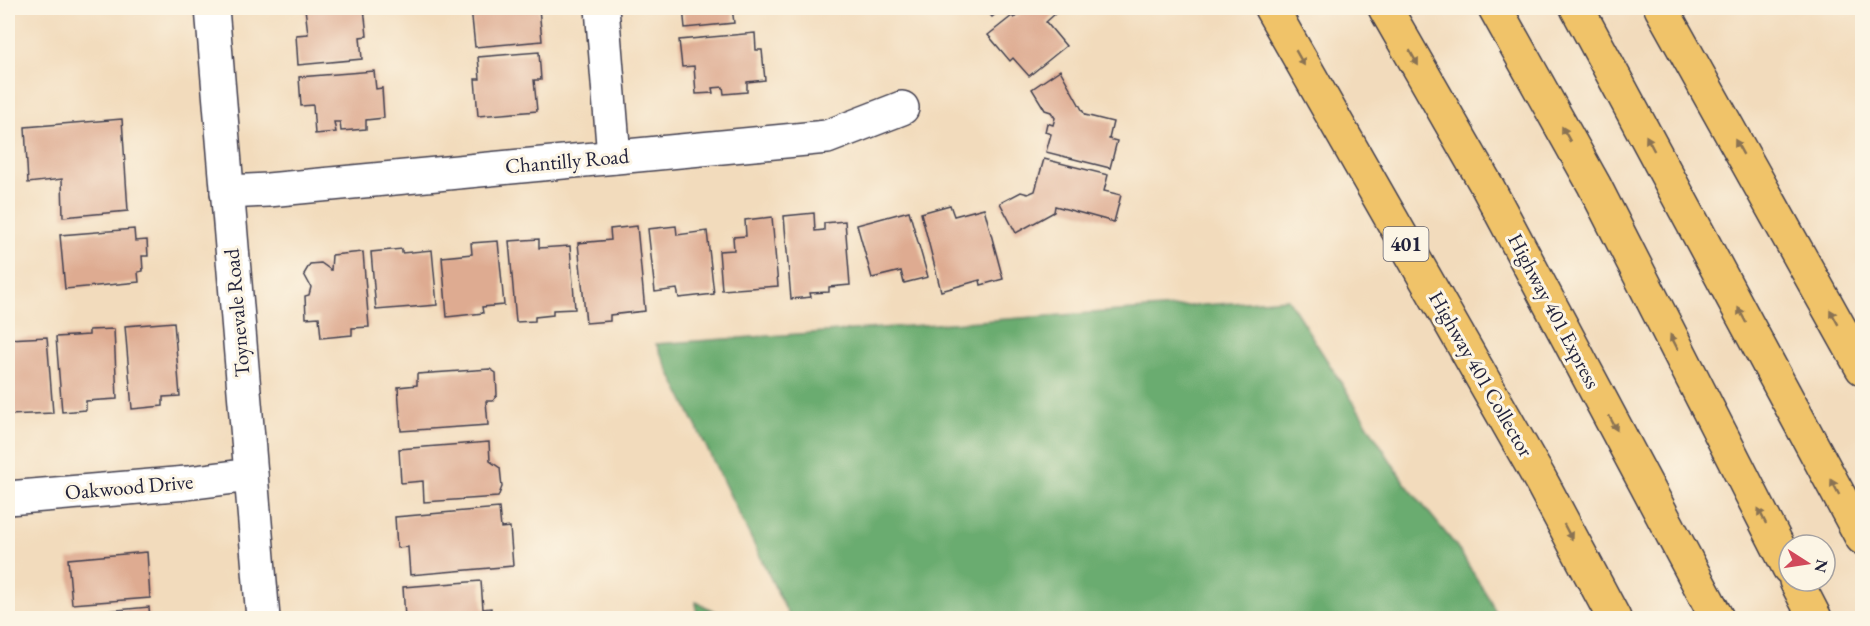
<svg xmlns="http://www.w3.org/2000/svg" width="1870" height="626" viewBox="0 0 1870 626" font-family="'EB Garamond',serif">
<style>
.forest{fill:#6aac70;stroke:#466756;stroke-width:1.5}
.building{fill:#deab91}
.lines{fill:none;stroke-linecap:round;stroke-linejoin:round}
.street-casing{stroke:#413e4e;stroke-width:36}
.highway-casing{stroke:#413e4e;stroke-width:36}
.street{stroke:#fff;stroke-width:33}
.highway{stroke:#f0c369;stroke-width:33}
.oneway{fill:#897252}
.labels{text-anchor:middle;stroke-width:6;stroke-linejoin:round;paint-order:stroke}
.shield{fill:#fcf5e5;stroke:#63616e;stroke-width:1.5}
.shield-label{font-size:20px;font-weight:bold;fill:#22223b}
.street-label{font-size:21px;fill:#22223b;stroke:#fcf5e5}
</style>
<rect width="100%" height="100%" fill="#fcf5e5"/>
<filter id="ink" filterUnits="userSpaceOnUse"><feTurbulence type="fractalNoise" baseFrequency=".0167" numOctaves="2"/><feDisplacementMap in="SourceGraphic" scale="12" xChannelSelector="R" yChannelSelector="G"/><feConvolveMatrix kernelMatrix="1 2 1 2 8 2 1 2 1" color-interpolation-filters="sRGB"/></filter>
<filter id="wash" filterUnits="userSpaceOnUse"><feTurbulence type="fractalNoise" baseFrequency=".008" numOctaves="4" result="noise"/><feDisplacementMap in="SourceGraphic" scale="24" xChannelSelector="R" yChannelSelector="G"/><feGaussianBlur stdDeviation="1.35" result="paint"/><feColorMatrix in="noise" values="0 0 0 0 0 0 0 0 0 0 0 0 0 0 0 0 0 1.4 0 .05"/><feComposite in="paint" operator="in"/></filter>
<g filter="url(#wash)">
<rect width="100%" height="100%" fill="#f2dbbc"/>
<g class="forest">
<polygon points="1288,299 1404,482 1457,547 1490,600 1498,618 790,618 656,344"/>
<polygon points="696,602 729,618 697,618"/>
</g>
<g id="blocks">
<g class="building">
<polygon points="305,8 364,8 367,36 360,37 362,59 298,65 296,35 308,34"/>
<polygon points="471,8 539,8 542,41 475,47"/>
<polygon points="683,8 732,8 734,23 685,28"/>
<polygon points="984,8 1003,8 992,17"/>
<polygon points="1027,8 1050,8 1055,14 1046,22 1066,46 1029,76 1013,58 1010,61 988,35 1012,16 1014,18"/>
<polygon points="755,33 756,50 762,50 765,80 747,82 747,92 724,94 723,87 712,88 713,93 696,94 694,66 682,67 679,40"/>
<polygon points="539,52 541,80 534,80 537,111 478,116 475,79 480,79 478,57"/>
<polygon points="1060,70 1085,115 1113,122 1109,139 1117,141 1110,168 1046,152 1051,134 1045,132 1047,123 1053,125 1055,118 1051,112 1045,110 1032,89"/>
<polygon points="374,71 376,89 382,88 384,118 366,120 366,129 341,131 340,122 334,122 336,132 315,134 313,105 301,106 299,77"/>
<polygon points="122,119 128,211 63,217 62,179 28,183 25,127"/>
<polygon points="1044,159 1108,175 1104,191 1121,195 1114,222 1055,206 1054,212 1016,233 1000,203 1021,192 1028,194 1035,191"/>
<polygon points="950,205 954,216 984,208 1003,279 981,285 980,280 941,291 921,213"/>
<polygon points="909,211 928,277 904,283 901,271 872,278 857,225"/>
<polygon points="814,213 815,231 824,230 824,223 845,221 850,285 829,287 829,292 810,293 811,297 791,299 784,216"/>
<polygon points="772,217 778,286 722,290 719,251 734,250 733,237 746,236 745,220"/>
<polygon points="637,226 645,311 610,315 610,321 586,323 578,243 611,240 610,229"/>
<polygon points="676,226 677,235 707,231 714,294 679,298 677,289 655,292 648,229"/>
<polygon points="134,229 135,241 147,240 148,256 142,256 143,271 138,272 139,282 65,289 60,235"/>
<polygon points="539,239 539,248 570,246 575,309 553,310 553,315 535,317 535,321 516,322 509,241"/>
<polygon points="498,241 504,305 482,307 483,313 447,317 442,257 472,254 471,243"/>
<polygon points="402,249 402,253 432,250 437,305 376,310 371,252"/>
<polygon points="363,252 369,327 352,328 352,335 321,338 319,317 306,318 305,296 309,295 311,287 304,274 310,264 321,263 331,270 332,255"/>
<polygon points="174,322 180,396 163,397 163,406 132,409 125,326"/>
<polygon points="114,329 117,399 86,401 86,410 62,412 56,337 89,335 89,330"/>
<polygon points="47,337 53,413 8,415 8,339"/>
<polygon points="490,369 496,373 497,395 493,401 486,401 488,425 401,431 398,387 417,385 417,374"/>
<polygon points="489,442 490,461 500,468 502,487 498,497 424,502 423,481 401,483 399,449"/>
<polygon points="499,508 501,528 510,527 513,566 410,575 408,547 397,548 395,517"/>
<polygon points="147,552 150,598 72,604 68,559"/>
<polygon points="481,581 483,609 491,608 491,618 405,618 403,587"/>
<polygon points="149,607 150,618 74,618 74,614"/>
</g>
</g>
</g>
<g filter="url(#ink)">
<use href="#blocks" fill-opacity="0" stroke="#413e4e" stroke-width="1.5"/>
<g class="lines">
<defs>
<g id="street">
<polyline points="212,8 263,618"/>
<polyline points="602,8 614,157"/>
<polyline points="227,192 268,190 827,137 902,108"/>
<polyline points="8,498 187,483 251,475"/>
</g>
<g id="highway">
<polyline points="1271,8 1541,481 1614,618"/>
<polyline points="1385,8 1487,186 1717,618"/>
<polyline points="1495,8 1594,185 1789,568"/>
<polyline points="1577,8 1862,538"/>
<polyline points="1661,8 1862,368"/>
<polyline points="1796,581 1815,618"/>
</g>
</defs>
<use href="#street" class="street-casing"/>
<use href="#highway" class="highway-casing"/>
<use href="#street" class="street"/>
<use href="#highway" class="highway"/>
</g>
<defs><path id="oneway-solid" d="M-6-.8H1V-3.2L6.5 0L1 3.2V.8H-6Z" transform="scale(1.5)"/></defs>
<g class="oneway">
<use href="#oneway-solid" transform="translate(1300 58) rotate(60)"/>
<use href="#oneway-solid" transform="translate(1414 58) rotate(60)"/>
<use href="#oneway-solid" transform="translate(1566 134) rotate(-119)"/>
<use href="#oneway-solid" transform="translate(1650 143) rotate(-118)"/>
<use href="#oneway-solid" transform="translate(1739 147) rotate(-119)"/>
<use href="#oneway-solid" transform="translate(1742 315) rotate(-118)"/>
<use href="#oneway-solid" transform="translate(1834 317) rotate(-119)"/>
<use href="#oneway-solid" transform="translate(1674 342) rotate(-117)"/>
<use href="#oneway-solid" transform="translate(1613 423) rotate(62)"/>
<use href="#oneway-solid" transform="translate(1835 487) rotate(-118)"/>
<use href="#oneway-solid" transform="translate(1762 516) rotate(-117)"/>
<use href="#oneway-solid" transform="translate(1568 532) rotate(62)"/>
</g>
</g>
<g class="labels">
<rect class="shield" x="1383.5" y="227" width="45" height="34" rx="4.5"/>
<g class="shield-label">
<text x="1406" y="251">401</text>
</g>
<g class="street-label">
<text transform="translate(567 161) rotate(-5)" y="7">Chantilly Road</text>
<text transform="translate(1554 311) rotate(62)" y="7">Highway 401 Express</text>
<text transform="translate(237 313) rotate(-95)" y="7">Toynevale Road</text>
<text transform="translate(1481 374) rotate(60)" y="7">Highway 401 Collector</text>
<text transform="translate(129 487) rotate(-5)" y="7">Oakwood Drive</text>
</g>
</g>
<rect width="1870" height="626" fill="none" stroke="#fcf5e5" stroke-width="30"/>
<g transform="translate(1807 563) rotate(102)"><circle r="28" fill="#fcf5e5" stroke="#a5a1a1" stroke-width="1.5"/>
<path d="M0-4.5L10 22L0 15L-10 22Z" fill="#d1495b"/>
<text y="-9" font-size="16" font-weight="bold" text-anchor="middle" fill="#22223b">N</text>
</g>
</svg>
